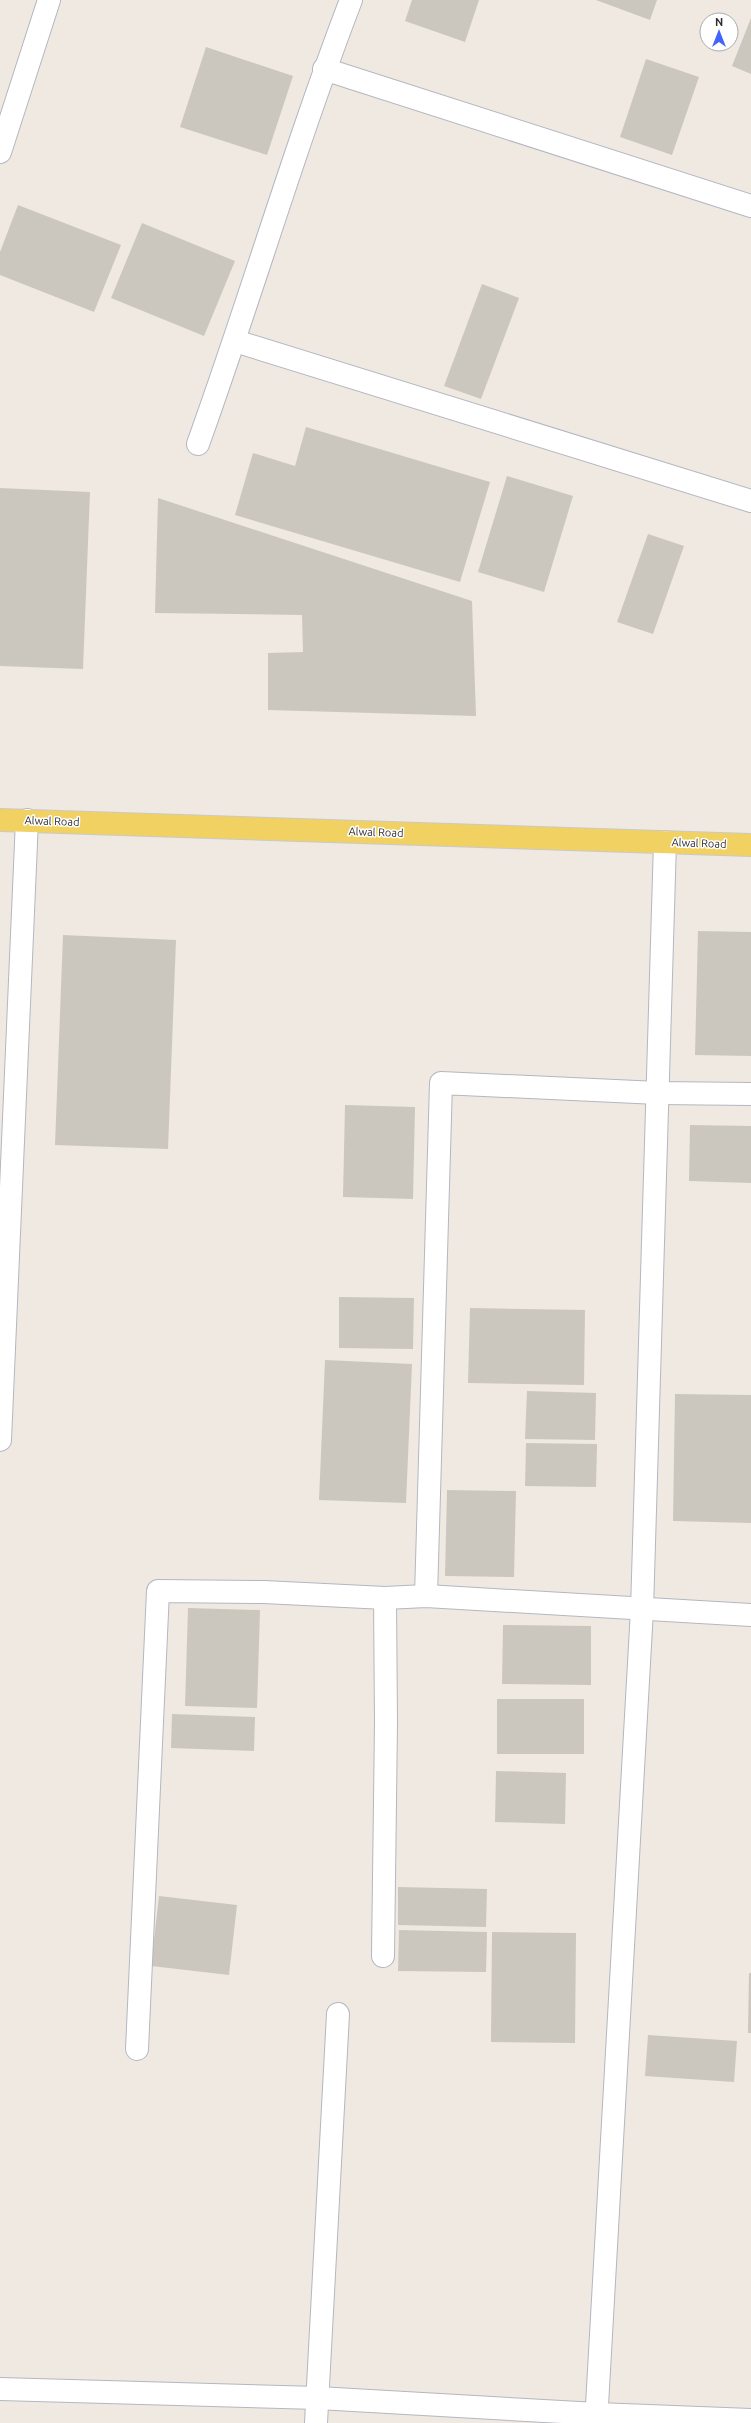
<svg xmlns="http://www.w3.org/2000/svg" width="751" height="2423" viewBox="0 0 751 2423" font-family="Ubuntu,sans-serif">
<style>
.building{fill:#cbc7bf}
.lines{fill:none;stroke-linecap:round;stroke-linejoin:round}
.minor-casing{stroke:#b4b7c1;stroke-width:24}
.major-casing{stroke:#c9c9c9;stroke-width:24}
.minor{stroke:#fff;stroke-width:22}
.major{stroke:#f2d163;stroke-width:22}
.labels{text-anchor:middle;stroke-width:3;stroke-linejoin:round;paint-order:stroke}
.street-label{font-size:11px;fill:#2e2e2e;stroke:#fff}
</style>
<rect width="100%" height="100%" fill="#efe9e1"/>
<g class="building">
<polygon points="412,0 479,0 465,42 405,21"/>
<polygon points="596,0 657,0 650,20"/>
<polygon points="751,18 751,74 732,66"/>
<polygon points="206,47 293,76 267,155 180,127"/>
<polygon points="646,59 699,77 672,155 620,137"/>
<polygon points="18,205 121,245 94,312 0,275 0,252"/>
<polygon points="142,223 235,261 204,336 111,298"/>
<polygon points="482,284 519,298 481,399 444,386"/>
<polygon points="306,427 490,482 460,582 235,515 253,453 295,466"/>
<polygon points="507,476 573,496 544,592 478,572"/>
<polygon points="0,488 90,492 83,669 0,666"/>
<polygon points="158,498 472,601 476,716 268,710 268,653 303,652 302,615 155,613"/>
<polygon points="648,534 684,546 653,634 617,622"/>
<polygon points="698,931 751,932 751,1056 695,1055"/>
<polygon points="63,935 176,940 168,1149 55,1145"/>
<polygon points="345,1105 415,1107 413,1199 343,1197"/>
<polygon points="690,1125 751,1126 751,1183 689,1181"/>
<polygon points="339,1297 414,1298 413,1349 339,1348"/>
<polygon points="470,1308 585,1310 584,1385 468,1383"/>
<polygon points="325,1360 412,1364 406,1503 319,1500"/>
<polygon points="527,1391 596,1393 595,1440 525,1439"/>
<polygon points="675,1394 751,1395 751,1523 673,1521"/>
<polygon points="526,1443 597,1444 596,1487 525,1486"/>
<polygon points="447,1490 516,1491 514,1577 445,1576"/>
<polygon points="188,1608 260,1610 257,1708 185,1706"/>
<polygon points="503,1625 591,1626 591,1685 502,1684"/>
<rect x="497" y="1699" width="87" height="55"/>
<polygon points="172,1714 255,1717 254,1751 171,1748"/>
<polygon points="496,1771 566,1773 565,1824 495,1822"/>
<polygon points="398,1887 487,1889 486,1927 398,1925"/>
<polygon points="159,1896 237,1905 229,1975 151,1966"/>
<polygon points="399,1930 487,1932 486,1972 398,1971"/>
<polygon points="492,1932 576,1933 575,2043 491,2042"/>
<polygon points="749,1973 751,1973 751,2033 748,2033"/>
<polygon points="648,2035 737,2041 734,2082 645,2076"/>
</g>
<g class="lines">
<defs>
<g id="minor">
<polyline points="324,69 751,206"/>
<polyline points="0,152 49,0"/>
<polyline points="235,341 751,501"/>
<path d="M198,444C251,297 295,146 351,0"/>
<polyline points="0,1440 27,820"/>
<polyline points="426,1596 441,1083 658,1093 751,1094"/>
<polyline points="383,1956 386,1723 385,1598"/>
<polyline points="137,2049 158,1591 264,1592 385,1598 426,1596 751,1615"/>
<polyline points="0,2389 318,2398 597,2414 751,2420"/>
<polyline points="316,2423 338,2014"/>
<polyline points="596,2423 642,1610 665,842"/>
</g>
<polyline id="major" points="0,820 751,845"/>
</defs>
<use href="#minor" class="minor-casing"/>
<use href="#major" class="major-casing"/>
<use href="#minor" class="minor"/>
<use href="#major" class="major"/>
</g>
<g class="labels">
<g class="street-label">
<text transform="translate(52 821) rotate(2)" y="4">Alwal Road</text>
<text transform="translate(376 832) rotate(2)" y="4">Alwal Road</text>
<text transform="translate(699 843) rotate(2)" y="4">Alwal Road</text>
</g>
</g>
<g transform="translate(719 32)"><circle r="19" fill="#ffffff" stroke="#ababab"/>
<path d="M0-3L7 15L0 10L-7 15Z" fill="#4264fb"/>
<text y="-6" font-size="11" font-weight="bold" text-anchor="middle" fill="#2e2e2e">N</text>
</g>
</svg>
